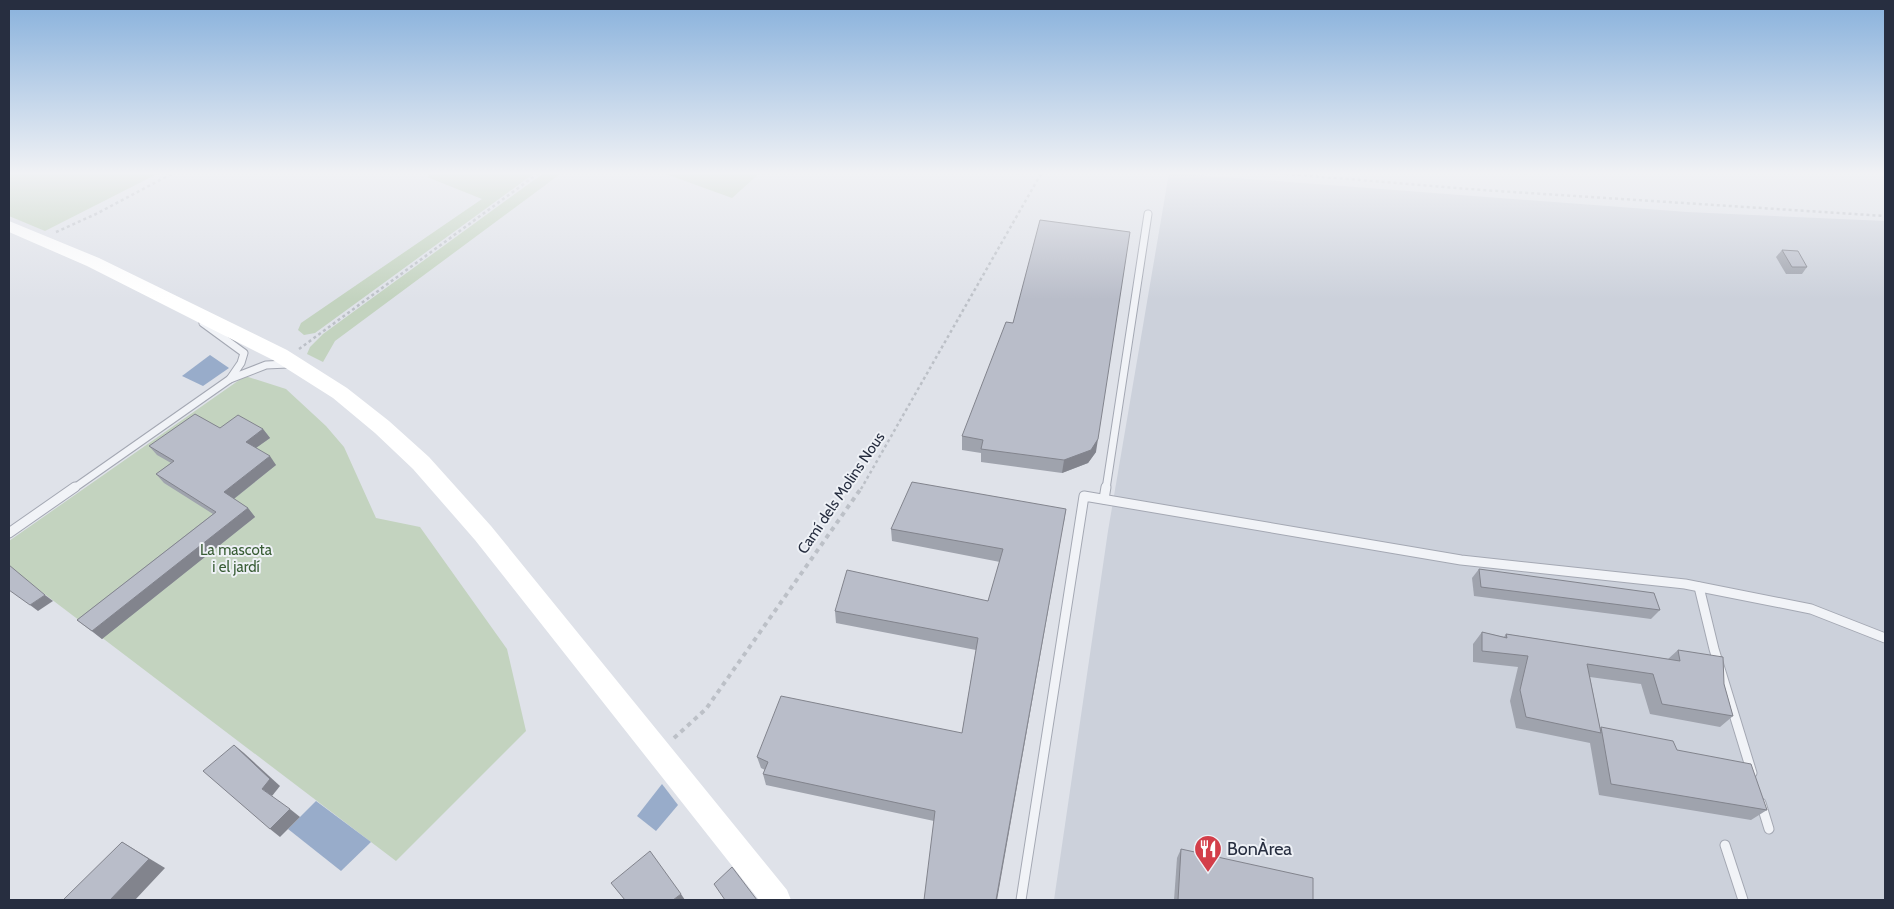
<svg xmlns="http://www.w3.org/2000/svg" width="1894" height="909" viewBox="0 0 1894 909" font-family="Cabin,sans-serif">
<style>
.built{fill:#ccd1db}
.green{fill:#c3d3bf}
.water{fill:#98acca}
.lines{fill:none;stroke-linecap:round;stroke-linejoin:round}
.service-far1-casing{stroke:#a4a8b3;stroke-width:9}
.service-casing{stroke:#a4a8b3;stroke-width:11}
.path-far1{stroke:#bcc0c7;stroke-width:2.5;stroke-dasharray:3 3;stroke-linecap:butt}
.path{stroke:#bcc0c7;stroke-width:4;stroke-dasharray:4.5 4.5;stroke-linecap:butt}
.service-far1{stroke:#f1f3f7;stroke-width:7}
.service{stroke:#f1f3f7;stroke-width:9}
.secondary{fill:#fff;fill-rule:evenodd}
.wall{fill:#9fa3ad}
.shaded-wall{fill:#82848d}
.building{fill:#b9bdc9;stroke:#82848d}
.labels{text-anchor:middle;stroke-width:4;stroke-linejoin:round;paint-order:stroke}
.street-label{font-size:15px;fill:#272e40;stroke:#eef1f6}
.park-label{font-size:15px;fill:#385c34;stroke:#eef1f6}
.near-poi-label{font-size:18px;fill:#272e40;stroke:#eef1f6;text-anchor:start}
</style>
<rect width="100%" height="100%" fill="#dfe2e9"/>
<polygon class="built" points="1169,173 1687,212 1885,221 1885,900 1054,900 1108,531"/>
<g class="green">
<polygon points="9,172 161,172 45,231 9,216"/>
<polygon points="433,172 536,172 315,333 304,335 298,330 301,323 482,199 427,177"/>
<polygon points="545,172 563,172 335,341 323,362 307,354 310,347 323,334"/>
<polygon points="665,172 761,172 732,198 663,173"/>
<polygon points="245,376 286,389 326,426 344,447 376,518 420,527 507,649 526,731 396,861 9,567 9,541"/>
</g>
<g class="water">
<polygon points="210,355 229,368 203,386 182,376"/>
<polygon points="662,784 678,805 656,831 637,816"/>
<polygon points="316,801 371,842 341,871 288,829"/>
</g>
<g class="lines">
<defs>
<g id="service-far1">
<polyline points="203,323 244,353 241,363 230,379 266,365 288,364"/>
<polyline points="73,489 230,379"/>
<polyline points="1106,489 1148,214"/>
</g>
<g id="service">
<polyline points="1104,499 1106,487"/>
<polyline points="9,533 75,487"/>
<polyline points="1699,587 1714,649 1752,773"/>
<polyline points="1761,803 1769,829"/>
<polyline points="1725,845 1743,900"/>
<polyline points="1021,900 1084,496 1461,560 1685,584 1811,609 1885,638"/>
</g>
</defs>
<use href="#service-far1" class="service-far1-casing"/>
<use href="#service" class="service-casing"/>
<g class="path-far1">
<polyline points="1262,172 1482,190 1885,216"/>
<polyline points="56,232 96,214 175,172"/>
<polyline points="299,349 540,172"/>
<polyline points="861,489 1042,172"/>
</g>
<polyline class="path" points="674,738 706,709 862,487"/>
<use href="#service-far1" class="service-far1"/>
<use href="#service" class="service"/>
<polygon class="secondary" points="9,221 99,258 287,350 347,388 389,421 429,457 491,526 787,890 791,900 759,900 475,540 413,469 375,433 333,398 273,360 87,266 9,232"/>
</g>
<g class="wall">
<polygon points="1782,250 1807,267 1802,274 1786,274 1776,257"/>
<polygon points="220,428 263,429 270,438 256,448 276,465 234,499 248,508 255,517 102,639 77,620 213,514 164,483 156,474 171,463 157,455 149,446"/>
<polygon points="962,436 1096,452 1088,463 1062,473 981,462 981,453 962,450"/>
<polygon points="1066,509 1064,522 934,821 766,785 763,774 765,770 761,768 757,757 962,733 976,650 836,623 835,611 988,601 1000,562 892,541 891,529"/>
<polygon points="1479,569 1660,610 1651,619 1474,596 1472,578"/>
<polygon points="1482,632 1504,637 1506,634 1668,659 1678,650 1724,684 1733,716 1720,727 1650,714 1641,684 1590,677 1600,728 1601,727 1677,750 1767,810 1751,820 1599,795 1590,743 1516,728 1510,701 1518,667 1473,662 1473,644"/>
<polygon points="1181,849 1313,900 1174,900 1177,858"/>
</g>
<g class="shaded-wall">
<polygon points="263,429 270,438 253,450 246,442"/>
<polygon points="1098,439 1096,452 1088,463 1062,473 1064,460"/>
<polygon points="270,456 276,465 231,501 224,492"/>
<polygon points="248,508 255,517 102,639 92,631"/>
<polygon points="1066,509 997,900 996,900"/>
<polygon points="45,595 53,601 38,611 30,605"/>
<polygon points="234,745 244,753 280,786 272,796 262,789"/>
<polygon points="290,809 300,817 280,837 270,829"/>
<polygon points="122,842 165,868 135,900 110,900"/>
<polygon points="681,894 685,900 673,900"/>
</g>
<g class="building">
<polygon points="1040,220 1130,232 1098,439 1091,450 1064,460 981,449 983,440 962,436 1006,322 1013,323"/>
<polygon points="1782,250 1798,251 1807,267 1792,267"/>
<polygon points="195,414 220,428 238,415 263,429 246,442 270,456 224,492 248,508 92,631 77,620 216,512 156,474 174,461 149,446"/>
<polygon points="912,482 1066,509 996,900 924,900 935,811 763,774 768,762 757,757 781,696 962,733 978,638 835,611 847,570 988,601 1003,549 891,529"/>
<polygon points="9,565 45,595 30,605 9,590"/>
<polygon points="1479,569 1654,593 1660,610 1481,587"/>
<polygon points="1482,632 1507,638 1506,634 1680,661 1678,650 1723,657 1724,684 1733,716 1662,704 1653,674 1587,664 1601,733 1526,717 1520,690 1528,656 1482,651"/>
<polygon points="1601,727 1673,741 1677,750 1751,764 1767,810 1611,784"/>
<polygon points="234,745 270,779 262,789 290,809 270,829 203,771"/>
<polygon points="122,842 149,859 110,900 63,900"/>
<polygon points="1181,849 1313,878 1313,900 1178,900"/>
<polygon points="650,851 681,894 673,900 625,900 611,883"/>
<polygon points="732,867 757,900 725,900 714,884"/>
</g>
<linearGradient id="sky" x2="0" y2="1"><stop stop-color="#88b1dc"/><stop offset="0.58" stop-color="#f1f2f5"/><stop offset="1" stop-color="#f1f2f5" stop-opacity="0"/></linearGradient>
<rect width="1894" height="299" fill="url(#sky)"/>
<defs>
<symbol id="restaurant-pin" viewBox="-11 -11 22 30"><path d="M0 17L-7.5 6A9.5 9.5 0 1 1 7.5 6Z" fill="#d33e49" stroke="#eef1f6"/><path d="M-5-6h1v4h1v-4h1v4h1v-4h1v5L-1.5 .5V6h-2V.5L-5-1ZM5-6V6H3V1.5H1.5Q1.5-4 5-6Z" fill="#fff"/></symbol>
</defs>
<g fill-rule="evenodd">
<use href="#restaurant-pin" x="1192" y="833" width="32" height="43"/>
</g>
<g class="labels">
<g class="street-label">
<text transform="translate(841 493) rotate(-56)" y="5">Camí dels Molins Nous</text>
</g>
<g class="park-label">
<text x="236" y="555">La mascota<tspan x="236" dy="17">i el jardí</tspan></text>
</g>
<g class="near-poi-label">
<text x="1227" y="855">BonÀrea</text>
</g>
</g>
<rect width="1894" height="909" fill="none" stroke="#272e40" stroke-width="20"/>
</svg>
